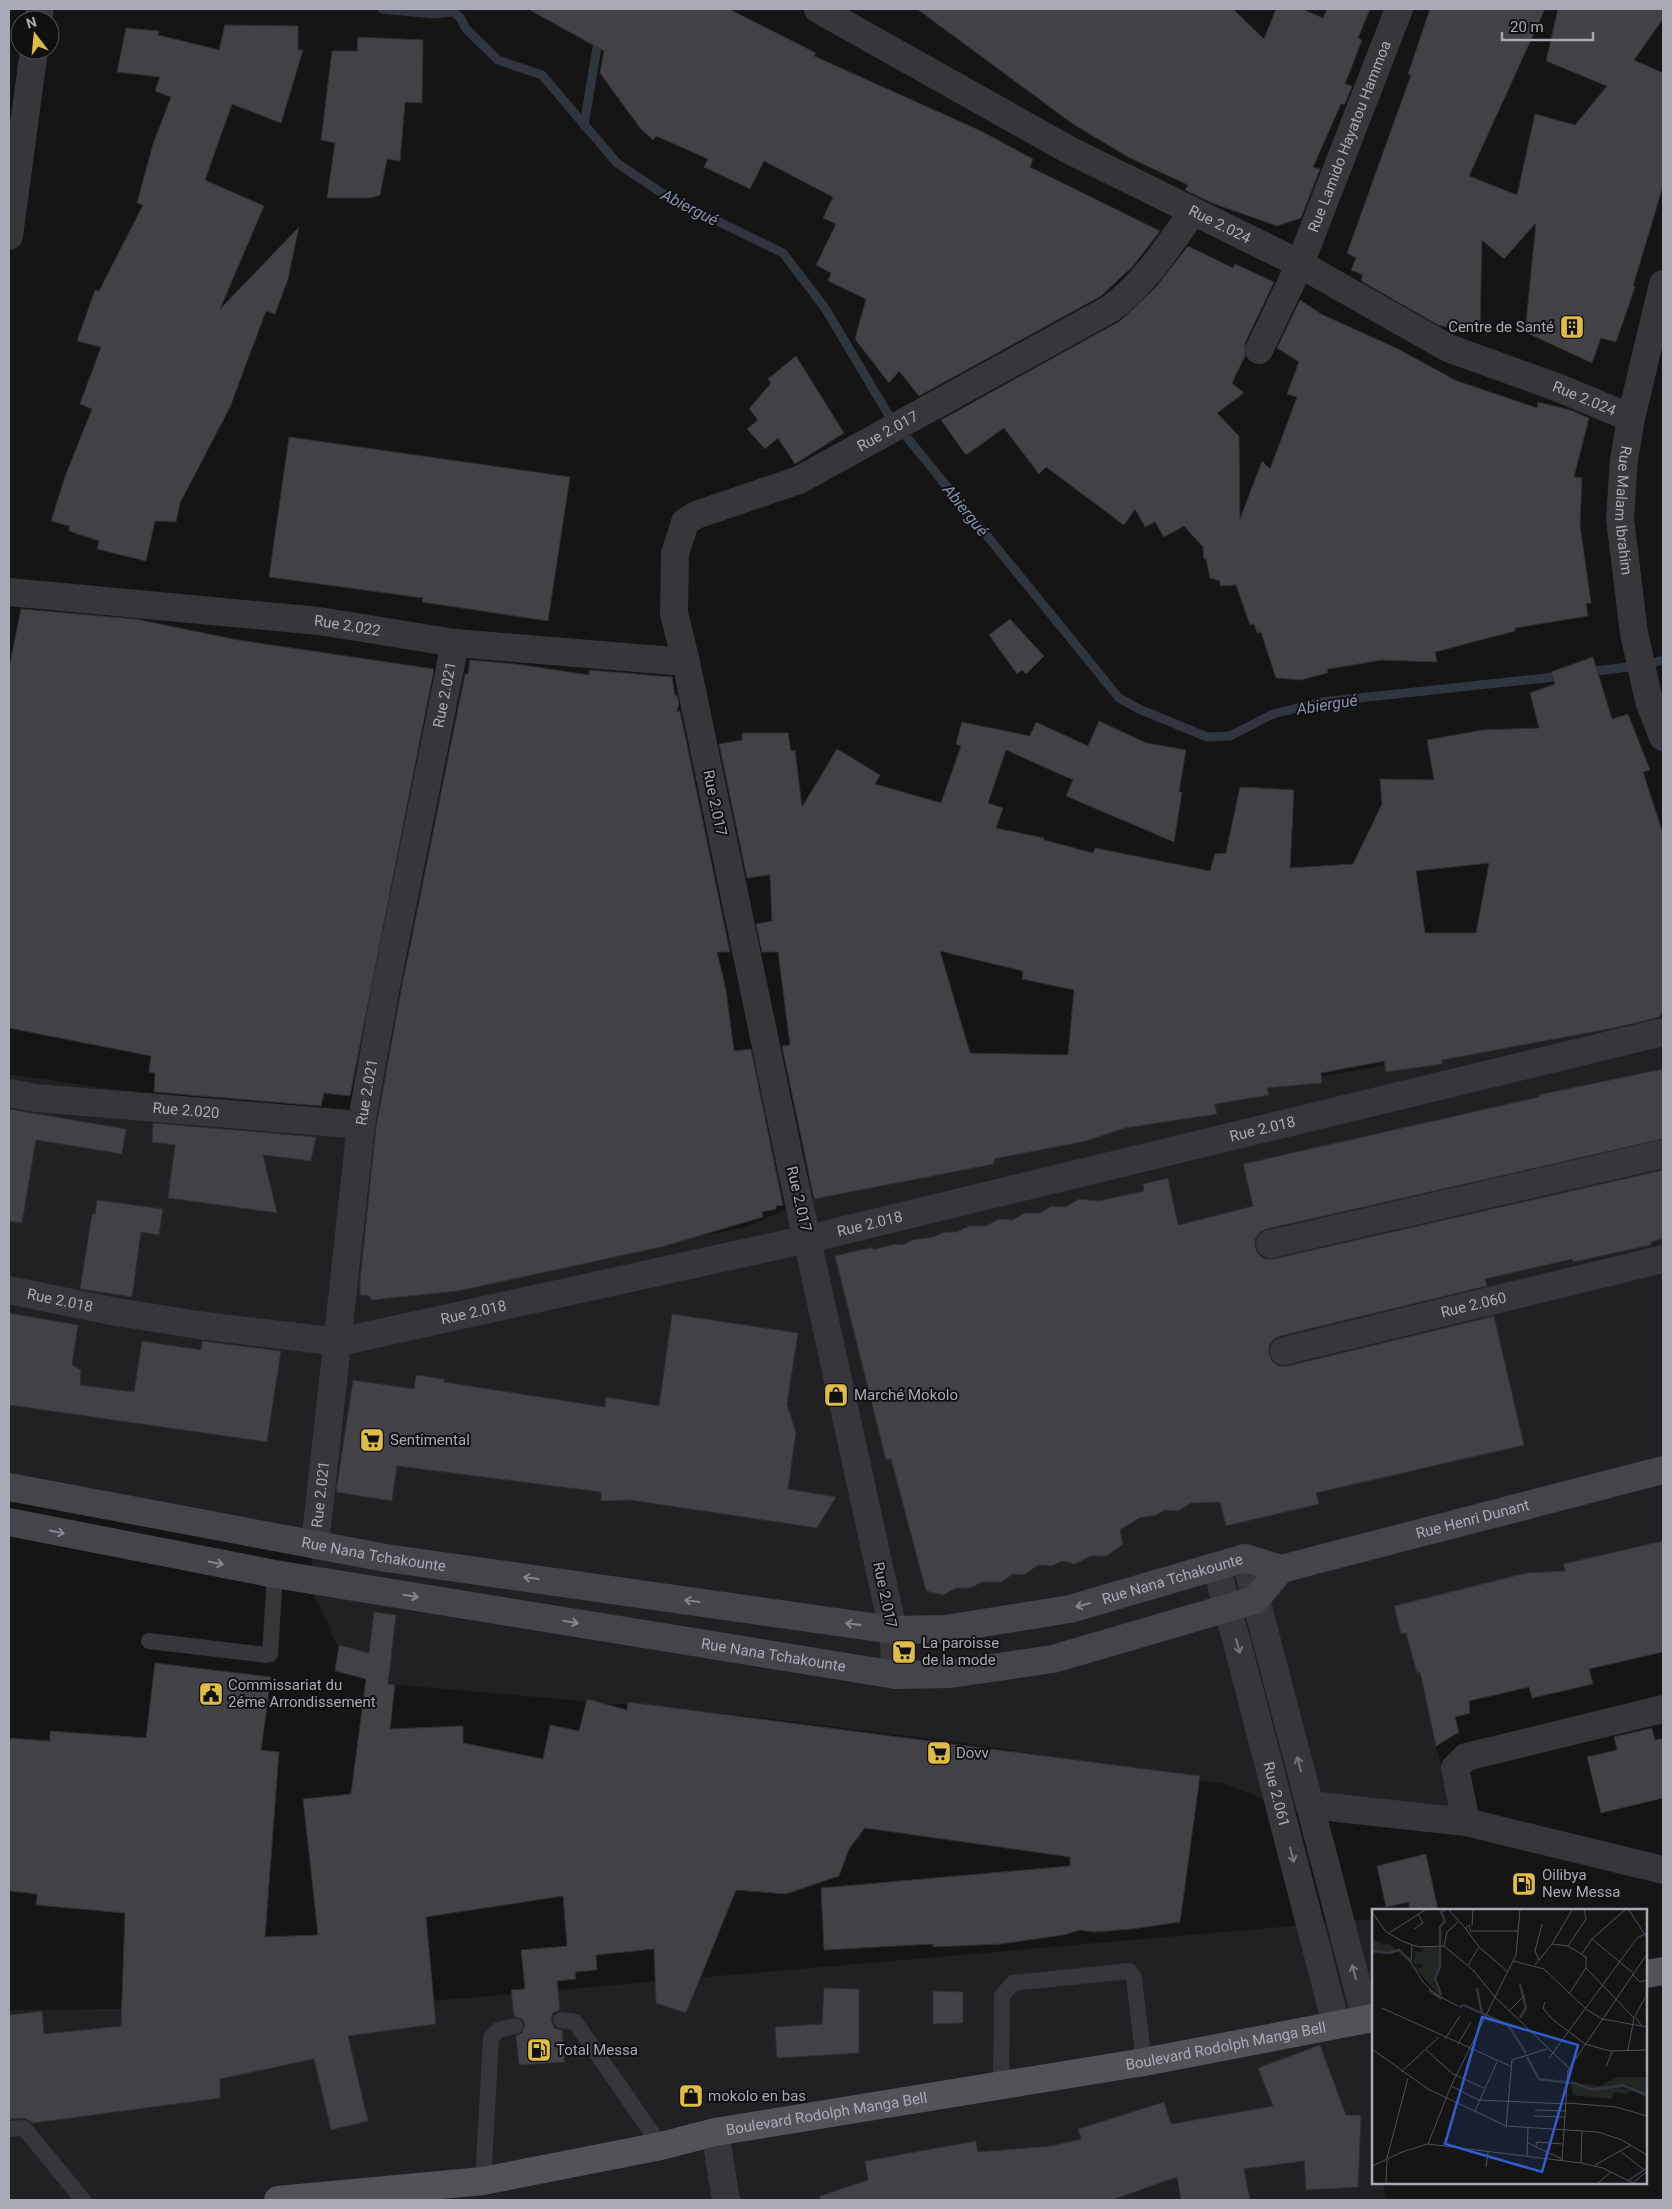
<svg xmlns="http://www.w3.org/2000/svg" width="1672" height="2209" viewBox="0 0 1672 2209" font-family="Roboto,sans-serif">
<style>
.built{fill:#212123}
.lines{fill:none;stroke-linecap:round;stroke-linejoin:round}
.stream{stroke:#2f363e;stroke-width:9}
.building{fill:#424246;stroke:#2f2f32;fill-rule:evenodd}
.service{stroke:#36363b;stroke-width:16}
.minor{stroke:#36363b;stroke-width:28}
.tertiary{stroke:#36363b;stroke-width:28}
.secondary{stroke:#44454b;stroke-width:28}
.primary{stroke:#525359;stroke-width:28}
.oneway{stroke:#858790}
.oneway2{stroke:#75767e}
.labels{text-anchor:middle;stroke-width:4;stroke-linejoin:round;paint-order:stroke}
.street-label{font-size:15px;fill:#a8aab5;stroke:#101011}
.poi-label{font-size:15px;fill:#a8aab5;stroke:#101011;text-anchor:start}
.water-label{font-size:16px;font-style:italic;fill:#8294ad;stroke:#101011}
.inset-river{fill:none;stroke:#2f363e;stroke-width:2.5}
.inset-road{fill:none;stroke:#505156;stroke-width:1}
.view{fill:#325cd3;fill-opacity:0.15;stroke:#325cd3;stroke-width:2.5}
.inset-edge{fill:none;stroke:#a8aab5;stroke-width:2.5}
</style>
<rect width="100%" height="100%" fill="#151516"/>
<g class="built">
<polygon points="1663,1016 1663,1546 1411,1611 1436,1746 1455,1820 1294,1810 1224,1784 972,1744 729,1714 388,1684 391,1659 340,1651 310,1587 312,1558 91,1500 9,1490 9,1074 103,1088 378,1116 376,1299 746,1227 809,1199 1221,1094"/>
<polygon points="1373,1919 1373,2183 1384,2183 1385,2200 9,2200 9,2010 374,2006"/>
</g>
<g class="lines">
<g class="stream">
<polyline points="382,9 434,14 453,12 460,17 466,29 498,60 542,75 617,163 668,197 783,253 825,308 888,414 1119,698 1139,709 1207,737 1230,736 1273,714 1322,702 1564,676"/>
<polyline points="584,125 599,36"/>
<polyline points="1587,672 1645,665 1663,660"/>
</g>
</g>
<g class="building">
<polygon points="528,9 729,9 816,53 814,56 981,131 1033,159 1030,167 1160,231 1133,266 1101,296 919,396 899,371 889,383 855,339 866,299 828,281 831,273 816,265 836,224 823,218 833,197 764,161 750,189 704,167 708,159 656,136 653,140 640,128 600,73 604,51"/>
<polygon points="917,9 1233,9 1264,39 1276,9 1302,9 1323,18 1327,9 1370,9 1358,38 1362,40 1345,84 1352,86 1345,104 1341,104 1313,167 1320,169 1301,218 1277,226 1212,203 1185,190 1188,185 1128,157 1073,124"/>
<polygon points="1430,9 1545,9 1469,176 1517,195 1535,114 1575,125 1607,86 1546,61 1558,9 1663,9 1663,19 1634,60 1663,73 1663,186 1633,286 1635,287 1616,342 1601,338 1592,363 1525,332 1536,223 1504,259 1482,240 1480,333 1438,325 1363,282 1361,280 1363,275 1351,270 1356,258 1347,253 1411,75 1408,74"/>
<polygon points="225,25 298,26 298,50 303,50 281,123 232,104 205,180 264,206 220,309 299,227 288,279 275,314 266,311 230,407 180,503 176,522 155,521 146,561 97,549 99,541 69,531 69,526 51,521 66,474 92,409 80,404 101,347 77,341 95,290 99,291 143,205 137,203 153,144 171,97 155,91 160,77 117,72 126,28 159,31 158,35 219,50"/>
<polygon points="358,37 423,40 422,103 405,102 400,161 387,159 380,195 371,198 327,198 335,143 321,140 332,51 357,51"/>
<polygon points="1188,246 1233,268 1235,264 1274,282 1245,343 1245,356 1232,383 1244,393 1217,413 1239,436 1240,519 1262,461 1270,469 1297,397 1287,394 1299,362 1277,348 1300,300 1321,314 1396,348 1457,381 1537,408 1538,402 1570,410 1589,418 1574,477 1582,478 1580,525 1591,603 1586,604 1588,616 1515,628 1515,631 1435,652 1437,662 1382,660 1328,669 1327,673 1301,680 1276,678 1261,632 1257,633 1254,624 1250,625 1236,585 1220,586 1220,581 1210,578 1206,559 1204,559 1203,547 1184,526 1164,537 1155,522 1145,527 1135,509 1124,525 1046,467 1039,474 1004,428 966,455 941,420 1120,321 1156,287"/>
<polygon points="796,356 844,433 795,464 778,438 765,449 747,429 758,420 749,409 771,383 768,379"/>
<polygon points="289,437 570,477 548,621 422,602 423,598 269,577"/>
<polygon points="21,609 135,619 238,640 434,669 350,1096 324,1093 321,1106 154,1092 155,1073 149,1072 151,1056 9,1028 9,668"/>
<polygon points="1010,619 1044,656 1026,674 1022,670 1017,674 989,635"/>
<path d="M1593,657L1612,719L1628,714L1650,770L1643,772L1663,834V1010L1660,1017L1614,1028L1442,1060V1064L1386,1072L1384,1061L1321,1073L1322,1083L1267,1088L1269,1095L1215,1104L1217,1114L1125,1128L1086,1141L994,1159V1164L814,1199L782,1046L790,1045L778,952H762L756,924L772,921L770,875L747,878L719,744L742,740V733H788L791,751L795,750L802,807L837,749L880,775L875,784L941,803L961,746L956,744L962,722L1030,736L1036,722L1088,746L1099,721L1146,743L1186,750L1179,792H1182L1174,842L1066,796L1073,780L1006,750L988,803L1003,808L996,828L1044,838V840L1093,853L1095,848L1210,871L1215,854L1226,853L1240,787L1294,790L1290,868L1353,864L1382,804L1380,779L1434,780L1427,740L1482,730L1539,728L1530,693L1555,684L1551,672ZM1489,863L1476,933H1425L1416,871ZM940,951L1023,971L1022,979L1074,990L1068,1055L970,1053Z"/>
<polygon points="470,660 516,664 589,675 589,670 672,677 675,696 677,695 679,703 677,712 680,711 730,952 717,952 726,990 734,1051 751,1049 783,1205 776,1206 776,1209 762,1212 763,1217 661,1247 458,1291 371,1300 369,1296 360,1295 360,1280 376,1127 400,995 465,674 468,674"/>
<polygon points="1663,1069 1663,1139 1267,1229 1260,1232 1255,1239 1255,1247 1258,1254 1265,1259 1273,1259 1663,1170 1663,1239 1651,1242 1651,1245 1573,1262 1572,1259 1485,1279 1487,1286 1280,1336 1274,1339 1269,1346 1269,1354 1272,1361 1279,1366 1288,1366 1494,1316 1524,1445 1316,1493 1319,1504 1226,1526 1220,1502 1191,1503 1178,1511 1165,1510 1156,1515 1139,1518 1120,1530 1123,1544 1107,1556 1091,1556 1075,1564 1062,1561 1052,1566 1038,1565 1024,1575 1013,1574 1001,1582 982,1582 970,1588 956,1588 943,1595 926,1591 891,1459 886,1460 835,1256 873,1247 873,1250 895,1244 902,1245 913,1240 933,1237 945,1232 956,1232 969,1226 986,1226 999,1219 1013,1220 1025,1213 1040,1213 1052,1206 1066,1207 1079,1199 1099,1201 1144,1191 1143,1184 1168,1178 1178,1225 1253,1206 1243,1164 1539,1097 1538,1095"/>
<polygon points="9,1109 126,1129 122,1154 36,1140 22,1223 9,1221"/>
<polygon points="153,1123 316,1137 311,1161 263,1155 277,1213 168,1198 175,1145 152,1142"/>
<polygon points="97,1200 163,1209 159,1235 141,1232 132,1297 80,1289 92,1214 95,1214"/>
<polygon points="9,1313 78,1325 72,1365 81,1370 80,1385 134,1392 142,1341 201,1350 202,1341 281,1351 267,1442 9,1405"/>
<polygon points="672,1314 798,1333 787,1404 796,1433 788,1489 836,1497 817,1528 630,1500 601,1501 601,1492 397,1466 392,1501 336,1492 353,1380 414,1389 416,1375 444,1379 444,1382 605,1407 606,1397 659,1406"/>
<polygon points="1663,1541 1663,1652 1589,1669 1593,1684 1532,1698 1529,1687 1469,1701 1470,1713 1455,1717 1459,1732 1436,1746 1420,1672 1417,1673 1406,1633 1401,1634 1394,1606 1526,1573 1565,1571 1563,1564"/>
<polygon points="374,1612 396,1615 388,1684 395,1685 390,1729 463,1726 463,1743 543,1759 550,1725 579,1731 587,1699 627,1710 628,1702 1200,1776 1180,1922 1132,1929 1093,1932 1080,1930 1063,1935 1000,1944 933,1947 933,1944 824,1950 821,1888 1070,1866 1070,1857 865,1828 849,1849 839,1876 786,1894 736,1890 686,2013 656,2003 654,1949 596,1955 597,1970 575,1972 576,1979 557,1981 560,2010 553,2013 551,2019 554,2028 562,2030 565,2062 519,2065 516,2036 522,2033 525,2024 522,2019 514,2016 511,1990 525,1989 521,1950 567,1946 563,1896 426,1917 436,2024 348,2036 368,2121 331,2130 314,2059 220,2079 220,2098 33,2123 24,2118 9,2119 9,2015 42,2011 44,2034 121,2026 125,1913 36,1905 37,1894 9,1891 9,1738 50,1741 50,1731 146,1738 155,1663 271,1677 261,1750 279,1752 265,1937 318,1935 303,1799 351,1794 366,1679 335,1671 339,1645 369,1653"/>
<polygon points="1652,1728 1655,1740 1663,1738 1663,1798 1601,1813 1587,1757 1617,1750 1614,1737"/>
<polygon points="1426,1854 1438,1910 1409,1910 1409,1902 1386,1907 1377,1866"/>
<polygon points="824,1988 859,1989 859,2053 777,2058 775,2027 822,2024"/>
<polygon points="933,1991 963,1992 963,2023 933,2024"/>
<polygon points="1320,2045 1346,2115 1361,2115 1358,2187 1306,2190 1304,2161 1244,2169 1250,2200 1181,2200 1177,2177 1112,2200 820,2200 820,2196 868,2180 865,2161 976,2141 978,2152 1051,2146 1081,2139 1078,2129 1164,2102 1171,2124 1273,2106 1258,2068"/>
</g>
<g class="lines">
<g class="service">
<polyline points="149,1641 266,1655 270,1654 275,1574"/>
<polyline points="561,2020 575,2022 661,2146"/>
<polyline points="1001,2086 1002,1996 1013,1983 1129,1971 1134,1978 1144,2062"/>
<polyline points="9,2129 24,2128 83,2200"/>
<polyline points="483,2181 491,2038 498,2030 515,2026"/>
</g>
<g class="minor">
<path id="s1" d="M818,9L1069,150L1300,264L1448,348L1559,388L1631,418"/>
<path id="s2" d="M1259,350L1300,264L1399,9"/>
<path id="s3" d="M9,592L319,621L455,643L686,662"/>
<path id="s4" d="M9,1093L36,1098L361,1125"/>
<polyline points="1270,1244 1663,1154"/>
<path id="s5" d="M9,1290L111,1311L198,1325L339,1342L808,1239L1663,1032"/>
<path id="s6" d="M1284,1351L1663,1259"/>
<path id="s7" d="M315,1545L361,1125L385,992L455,643"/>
<polyline points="1245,1558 1366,2019"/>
<path id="s8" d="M1217,1566L1227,1609L1235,1635L1336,2024"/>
<path id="s9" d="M896,1675L893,1630L790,1162L686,662L674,613L675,554L685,522L696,515L799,480L1110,309C1145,283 1167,248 1192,213"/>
<polyline points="1310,1805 1466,1822 1663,1870"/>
<polyline points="1466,1822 1455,1768 1466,1757 1663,1709"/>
<polyline points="715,2132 726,2200"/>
</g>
<g class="tertiary">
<polyline points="38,20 40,9"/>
<polyline points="9,236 34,50"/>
<path id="s10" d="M1663,284L1631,418L1624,460L1620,519L1634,633L1649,701L1663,737"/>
</g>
<g class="secondary">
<path id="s11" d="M9,1487L386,1558L893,1630L945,1629L1070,1609L1245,1558L1281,1569"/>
<path id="s12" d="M9,1522L275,1574L896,1675L950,1674L1053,1659L1255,1600L1281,1569"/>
<path id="s13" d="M1281,1569L1663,1470"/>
</g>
<g class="primary">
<polyline points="1646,1974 1663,1971"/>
<path id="s14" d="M278,2200L483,2181L661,2146L715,2132L1144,2062L1373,2018"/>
</g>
</g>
<defs><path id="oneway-shaft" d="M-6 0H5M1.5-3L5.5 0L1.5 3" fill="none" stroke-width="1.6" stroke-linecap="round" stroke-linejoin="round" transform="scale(1.25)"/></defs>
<g class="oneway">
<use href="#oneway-shaft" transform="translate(57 1532) rotate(11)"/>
<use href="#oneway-shaft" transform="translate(216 1563) rotate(11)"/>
<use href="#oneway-shaft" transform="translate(531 1578) rotate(-172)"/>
<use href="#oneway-shaft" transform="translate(411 1596) rotate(9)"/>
<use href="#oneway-shaft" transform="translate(692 1601) rotate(-172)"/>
<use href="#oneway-shaft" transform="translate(1083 1605) rotate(164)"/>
<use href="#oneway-shaft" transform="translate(571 1622) rotate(9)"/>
<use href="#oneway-shaft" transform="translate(853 1624) rotate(-172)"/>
</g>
<g class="oneway2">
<use href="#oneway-shaft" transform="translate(1238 1646) rotate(75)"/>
<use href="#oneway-shaft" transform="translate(1299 1764) rotate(-105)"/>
<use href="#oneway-shaft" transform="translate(1292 1855) rotate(75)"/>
<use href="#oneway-shaft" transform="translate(1354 1972) rotate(-105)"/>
</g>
<defs>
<symbol id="building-square" viewBox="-11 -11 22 22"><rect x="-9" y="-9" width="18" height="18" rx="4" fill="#dfbd44" stroke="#101011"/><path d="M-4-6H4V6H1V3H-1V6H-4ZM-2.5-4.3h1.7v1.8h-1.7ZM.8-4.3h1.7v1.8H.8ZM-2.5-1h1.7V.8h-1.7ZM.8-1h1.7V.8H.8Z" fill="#111"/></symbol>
<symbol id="shop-square" viewBox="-11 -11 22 22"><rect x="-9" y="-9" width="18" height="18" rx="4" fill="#dfbd44" stroke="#101011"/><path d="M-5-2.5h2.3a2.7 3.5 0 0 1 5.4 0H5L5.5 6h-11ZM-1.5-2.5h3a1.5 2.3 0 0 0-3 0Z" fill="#111"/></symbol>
<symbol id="supermarket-square" viewBox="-11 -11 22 22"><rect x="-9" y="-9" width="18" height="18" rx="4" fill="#dfbd44" stroke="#101011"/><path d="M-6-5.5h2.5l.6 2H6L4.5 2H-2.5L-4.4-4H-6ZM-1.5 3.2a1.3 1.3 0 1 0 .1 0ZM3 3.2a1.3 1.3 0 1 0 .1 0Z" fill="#111"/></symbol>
<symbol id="civic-square" viewBox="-11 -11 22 22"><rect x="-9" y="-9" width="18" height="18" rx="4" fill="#dfbd44" stroke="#101011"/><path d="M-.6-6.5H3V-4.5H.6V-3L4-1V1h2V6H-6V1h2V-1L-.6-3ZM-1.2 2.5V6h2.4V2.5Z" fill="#111"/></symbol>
<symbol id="fuel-square" viewBox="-11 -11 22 22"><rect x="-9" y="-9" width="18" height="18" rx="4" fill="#dfbd44" stroke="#101011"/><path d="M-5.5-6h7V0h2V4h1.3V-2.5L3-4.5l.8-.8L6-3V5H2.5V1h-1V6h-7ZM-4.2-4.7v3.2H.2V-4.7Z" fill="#111"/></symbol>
</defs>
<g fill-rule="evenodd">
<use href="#building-square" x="1558" y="313" width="28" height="28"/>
<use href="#shop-square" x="822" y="1381" width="28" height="28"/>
<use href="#supermarket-square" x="358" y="1426" width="28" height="28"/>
<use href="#supermarket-square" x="890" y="1638" width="28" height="28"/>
<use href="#civic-square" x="197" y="1680" width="28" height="28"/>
<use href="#supermarket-square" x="925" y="1739" width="28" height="28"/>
<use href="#fuel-square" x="1510" y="1870" width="28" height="28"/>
<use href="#fuel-square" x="525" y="2036" width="28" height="28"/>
<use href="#shop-square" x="677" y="2082" width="28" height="28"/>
</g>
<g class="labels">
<g class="street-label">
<text dy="5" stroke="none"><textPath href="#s2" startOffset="232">Rue Lamido Hayatou Hammoa</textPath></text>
<text dy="5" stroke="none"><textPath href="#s1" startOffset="456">Rue 2.024</textPath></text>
<text dy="5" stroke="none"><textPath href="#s1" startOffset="861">Rue 2.024</textPath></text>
<text dy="5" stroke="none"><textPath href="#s9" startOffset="1401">Rue 2.017</textPath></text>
<text dy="5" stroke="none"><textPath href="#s10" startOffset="231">Rue Malam Ibrahim</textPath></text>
<text dy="5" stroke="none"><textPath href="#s3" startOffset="340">Rue 2.022</textPath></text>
<text dy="5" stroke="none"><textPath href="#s7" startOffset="861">Rue 2.021</textPath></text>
<text transform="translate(715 803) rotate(78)" y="5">Rue 2.017</text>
<text dy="5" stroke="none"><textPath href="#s7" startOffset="456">Rue 2.021</textPath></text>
<text dy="5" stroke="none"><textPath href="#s4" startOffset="178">Rue 2.020</textPath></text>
<text dy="5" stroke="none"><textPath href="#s5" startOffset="1282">Rue 2.018</textPath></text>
<text transform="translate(799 1199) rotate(77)" y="5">Rue 2.017</text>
<text dy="5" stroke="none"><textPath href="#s5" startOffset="878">Rue 2.018</textPath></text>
<text dy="5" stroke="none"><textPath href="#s5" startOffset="52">Rue 2.018</textPath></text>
<text dy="5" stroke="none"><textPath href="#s6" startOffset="195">Rue 2.060</textPath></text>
<text dy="5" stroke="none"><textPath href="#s5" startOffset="472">Rue 2.018</textPath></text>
<text dy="5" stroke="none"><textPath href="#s7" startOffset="51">Rue 2.021</textPath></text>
<text dy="5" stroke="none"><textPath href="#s13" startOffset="198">Rue Henri Dunant</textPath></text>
<text dy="5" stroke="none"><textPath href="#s11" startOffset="371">Rue Nana Tchakounte</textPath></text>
<text dy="5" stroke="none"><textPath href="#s11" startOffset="1181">Rue Nana Tchakounte</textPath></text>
<text transform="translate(885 1595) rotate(78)" y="5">Rue 2.017</text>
<text dy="5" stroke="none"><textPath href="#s12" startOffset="776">Rue Nana Tchakounte</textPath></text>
<text dy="5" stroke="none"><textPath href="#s8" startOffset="236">Rue 2.061</textPath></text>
<text dy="5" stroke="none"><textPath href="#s14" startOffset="961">Boulevard Rodolph Manga Bell</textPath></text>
<text dy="5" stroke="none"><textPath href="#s14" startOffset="556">Boulevard Rodolph Manga Bell</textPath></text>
</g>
<g class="poi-label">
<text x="1554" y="332" text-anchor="end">Centre de Santé</text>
<text x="854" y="1400">Marché Mokolo</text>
<text x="390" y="1445">Sentimental</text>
<text x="922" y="1648">La paroisse<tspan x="922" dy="17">de la mode</tspan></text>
<text x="228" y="1690">Commissariat du<tspan x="228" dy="17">2éme Arrondissement</tspan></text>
<text x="956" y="1758">Dovv</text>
<text x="1542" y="1880">Oilibya<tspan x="1542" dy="17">New Messa</tspan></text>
<text x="556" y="2055">Total Messa</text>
<text x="708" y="2101">mokolo en bas</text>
</g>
<g class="water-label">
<text transform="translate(690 207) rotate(27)" y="6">Abiergué</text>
<text transform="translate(966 510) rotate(51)" y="6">Abiergué</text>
<text transform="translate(1327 704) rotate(-9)" y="6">Abiergué</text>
</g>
</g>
<g transform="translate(1372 1909)">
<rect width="275" height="275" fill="#151516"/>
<path d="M0,30L12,36L16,34L24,40L16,45L0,43ZM52,37L67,38V59L62,74L68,87L42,58L50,59L51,55H42L43,42L50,43ZM245,168H275V184L255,176L221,179L208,175L228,177ZM199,175L221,182L238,178L260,181L253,185L242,183L239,190L201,186Z" fill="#212823"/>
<path d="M200,172L221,179L251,175L275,184V188L251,178L221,182L199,175Z" fill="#2f363e"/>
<path class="inset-river" d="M0,42L17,44L27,41L38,52M148,75L154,99L148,109M105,79L110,105M57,81L70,90M69,86L63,69L68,58V18L73,12L69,3L73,1M87,98L92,96L136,116L154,144M155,148L167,170L199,174"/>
<path class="inset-road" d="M77,1L94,20M257,1L275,29M0,3L14,23L32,33L47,38L72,37L101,61L123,88L197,159M100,17L101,1M42,20L51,14L46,5M100,22H147M96,23L107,38L136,63M96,23L94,19L97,16L99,23M17,24L53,1M220,30L261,64M180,35L196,37L214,48V59L262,109L256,141M40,36L39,54L51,73L63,85L86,97M72,37L75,23L86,13M196,37L214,10L212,1M210,45L220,30L253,1M167,51L163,42L170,15M141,52L172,60L214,100L230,110L275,118M96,56L107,38M163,56L180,35L200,1M260,65L268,73L275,71M197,85L214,59M173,93L171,99L179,109L213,135L238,142L275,141M10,99L138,157M137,102L153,86M269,116L263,107L274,87L275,75M73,130L88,107M86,135L99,113M0,140L56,180L134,217L226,223L250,231L275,246M54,141L81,165L112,179M177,149L265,29L275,24M234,158L240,143M29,163L67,128M79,177L107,191L195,195M195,194L244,198L275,207M163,201L194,202M103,202L125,153M162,207L194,208M134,219L140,151L175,140M156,234L190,250M56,235L79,177L144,46L148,1M164,237L165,233L190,235M248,242L272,261M155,247L156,218M15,249L36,169M190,251L196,161L275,45M209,254L210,222M223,256L259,236M0,257L30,243L56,235L209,254L231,259L261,274M114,258L116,243M257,271L275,259M14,274L15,250M226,274L239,263M261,274L275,262"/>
<path class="view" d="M110,108L206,136L170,263L73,235Z"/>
<rect width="275" height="275" class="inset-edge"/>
</g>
<rect width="1672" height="2209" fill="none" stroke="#a8aab5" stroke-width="20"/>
<g transform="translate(35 35) rotate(344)"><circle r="24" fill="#101011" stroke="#4d4e53"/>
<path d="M0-4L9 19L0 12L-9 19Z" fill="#dfbd44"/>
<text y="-8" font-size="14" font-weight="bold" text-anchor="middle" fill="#a8aab5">N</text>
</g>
<path d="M1502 32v8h91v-8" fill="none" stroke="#a8aab5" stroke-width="2.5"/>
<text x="1510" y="32" font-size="15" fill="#a8aab5" stroke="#101011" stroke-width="4" paint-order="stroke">20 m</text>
</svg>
